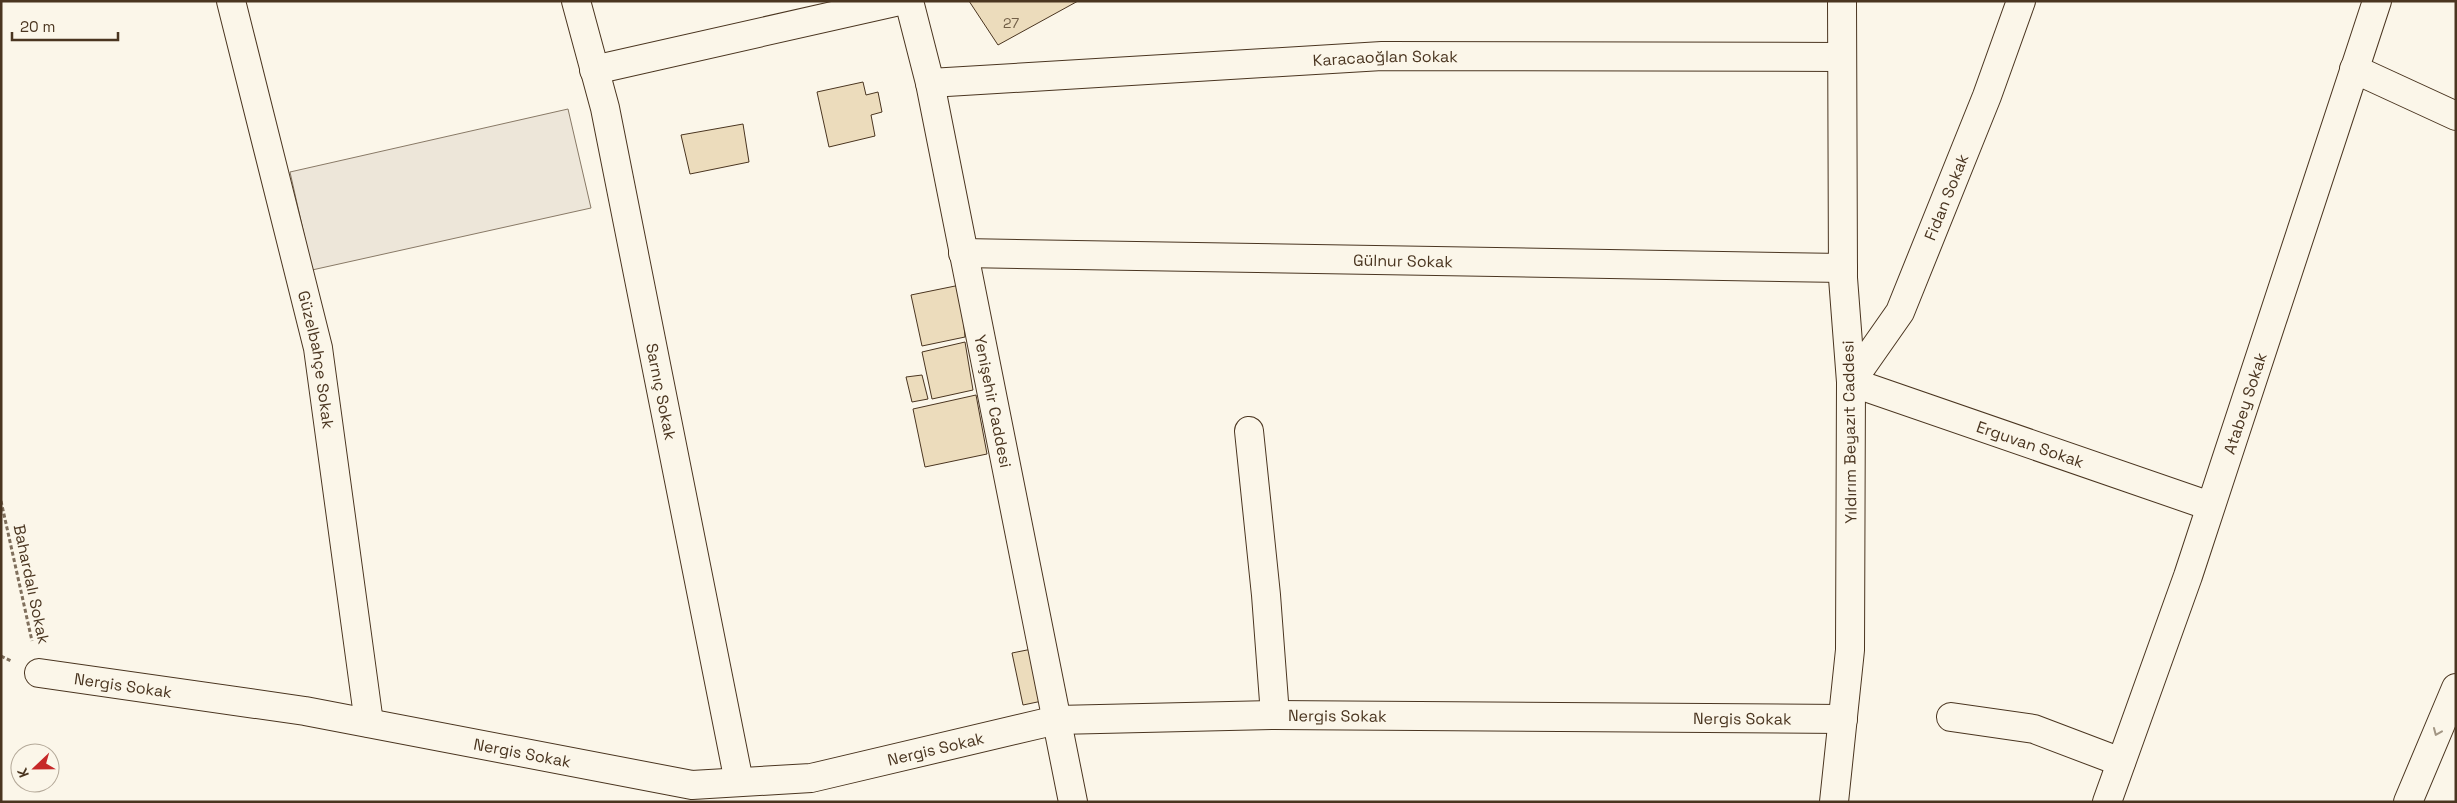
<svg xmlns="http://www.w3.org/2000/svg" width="2457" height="803" viewBox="0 0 2457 803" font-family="'Space Grotesk',sans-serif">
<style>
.green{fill:#ede6d9;stroke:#887966}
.building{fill:#ecdcbc;stroke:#4a3520}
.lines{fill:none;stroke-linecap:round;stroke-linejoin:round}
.minor-casing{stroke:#4a3520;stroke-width:30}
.major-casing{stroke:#4a3520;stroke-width:30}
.path{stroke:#7f6f5c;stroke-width:3;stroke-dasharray:4 2.5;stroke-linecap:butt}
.minor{stroke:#fbf6e9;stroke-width:28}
.major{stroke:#fbf6e9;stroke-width:28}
.oneway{stroke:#a29684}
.labels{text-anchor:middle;stroke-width:4;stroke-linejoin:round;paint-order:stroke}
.number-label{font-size:14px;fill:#725f47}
.street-label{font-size:16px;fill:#4a3520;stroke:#fbf6e9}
</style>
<rect width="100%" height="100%" fill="#fbf6e9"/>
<polygon class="green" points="568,109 591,208 312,270 290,172"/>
<g class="building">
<polygon points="969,1 1078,1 998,45"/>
<polygon points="863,82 866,95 878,92 882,112 871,115 875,136 829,147 817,92"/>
<polygon points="743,124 749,162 690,174 681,135"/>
<polygon points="965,284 974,323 964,326 965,337 922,346 911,295"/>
<polygon points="965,342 973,390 932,399 922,352"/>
<polygon points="922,375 928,399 912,402 906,377"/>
<polygon points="976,395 987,454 925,467 913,409"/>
<polygon points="1037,648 1047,700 1023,705 1012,653"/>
</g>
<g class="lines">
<defs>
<g id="minor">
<path id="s1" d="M231,1L318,348L369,723"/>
<path id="s2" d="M576,1L605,108L739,782"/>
<path id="s3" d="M909,1L930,83L1073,802"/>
<path id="s4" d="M2021,1L1987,96L1900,312L1851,382L2210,506"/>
<polyline points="2354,69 2456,116"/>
<polyline points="594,70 899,1"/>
<path id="s5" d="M930,83L1382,56L1842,57"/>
<path id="s6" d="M963,253L1843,268"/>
<polyline points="1249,431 1266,595 1275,715"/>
<path id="s7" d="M39,673L305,711L692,785L811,778L1057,720L1275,715L1843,719"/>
<polyline points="1951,717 2034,729 2121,762"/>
<polyline points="1834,802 1850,650 1851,382 1843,278 1842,1"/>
<path id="s8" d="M2107,802L2188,576L2377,1"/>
</g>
<polyline id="major" points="2408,802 2456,688"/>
</defs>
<use href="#minor" class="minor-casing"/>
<use href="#major" class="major-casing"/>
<g class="path">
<polyline points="1,501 32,641"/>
<polyline points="1,656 11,661"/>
</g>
<use href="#minor" class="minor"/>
<use href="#major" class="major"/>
</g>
<defs><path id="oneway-chevron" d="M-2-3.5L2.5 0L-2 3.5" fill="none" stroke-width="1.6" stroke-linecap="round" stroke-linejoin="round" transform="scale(1.25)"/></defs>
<use class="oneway" href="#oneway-chevron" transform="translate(2437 732) rotate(113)"/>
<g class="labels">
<g class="number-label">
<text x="1011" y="28">27</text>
</g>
<g class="street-label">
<text dy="6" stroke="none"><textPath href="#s5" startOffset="456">Karacaoğlan Sokak</textPath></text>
<text transform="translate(1946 197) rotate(-68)" y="6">Fidan Sokak</text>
<text dy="6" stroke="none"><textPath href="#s6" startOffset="440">Gülnur Sokak</textPath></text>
<text dy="6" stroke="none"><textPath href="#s1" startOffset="369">Güzelbahçe Sokak</textPath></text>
<text dy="6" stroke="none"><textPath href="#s2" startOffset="400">Sarnıç Sokak</textPath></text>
<text dy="6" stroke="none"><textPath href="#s3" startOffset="409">Yenişehir Caddesi</textPath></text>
<text dy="6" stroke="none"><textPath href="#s8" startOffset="422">Atabey Sokak</textPath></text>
<text transform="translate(1849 432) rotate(-91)" y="6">Yıldırım Beyazıt Caddesi</text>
<text dy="6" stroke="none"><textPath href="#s4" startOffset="609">Erguvan Sokak</textPath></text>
<text transform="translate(32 584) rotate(78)" y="6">Bahardalı Sokak</text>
<text dy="6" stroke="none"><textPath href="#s7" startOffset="85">Nergis Sokak</textPath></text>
<text dy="6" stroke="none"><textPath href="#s7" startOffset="1315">Nergis Sokak</textPath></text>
<text dy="6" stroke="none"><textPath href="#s7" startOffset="1720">Nergis Sokak</textPath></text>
<text dy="6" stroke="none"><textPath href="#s7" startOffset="910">Nergis Sokak</textPath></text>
<text dy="6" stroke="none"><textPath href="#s7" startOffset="490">Nergis Sokak</textPath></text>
</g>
</g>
<rect width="2457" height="803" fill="none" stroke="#4a3520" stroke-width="5"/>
<g transform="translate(35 768) rotate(248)"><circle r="24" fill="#fbf6e9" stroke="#b4a999"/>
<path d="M0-4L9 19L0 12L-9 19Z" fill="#c62828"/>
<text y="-8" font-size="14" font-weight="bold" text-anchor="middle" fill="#4a3520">K</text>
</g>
<path d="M12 32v8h106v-8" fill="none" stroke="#4a3520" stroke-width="2.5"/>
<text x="20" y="32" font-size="15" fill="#4a3520" stroke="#fbf6e9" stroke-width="4" paint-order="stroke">20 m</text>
</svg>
